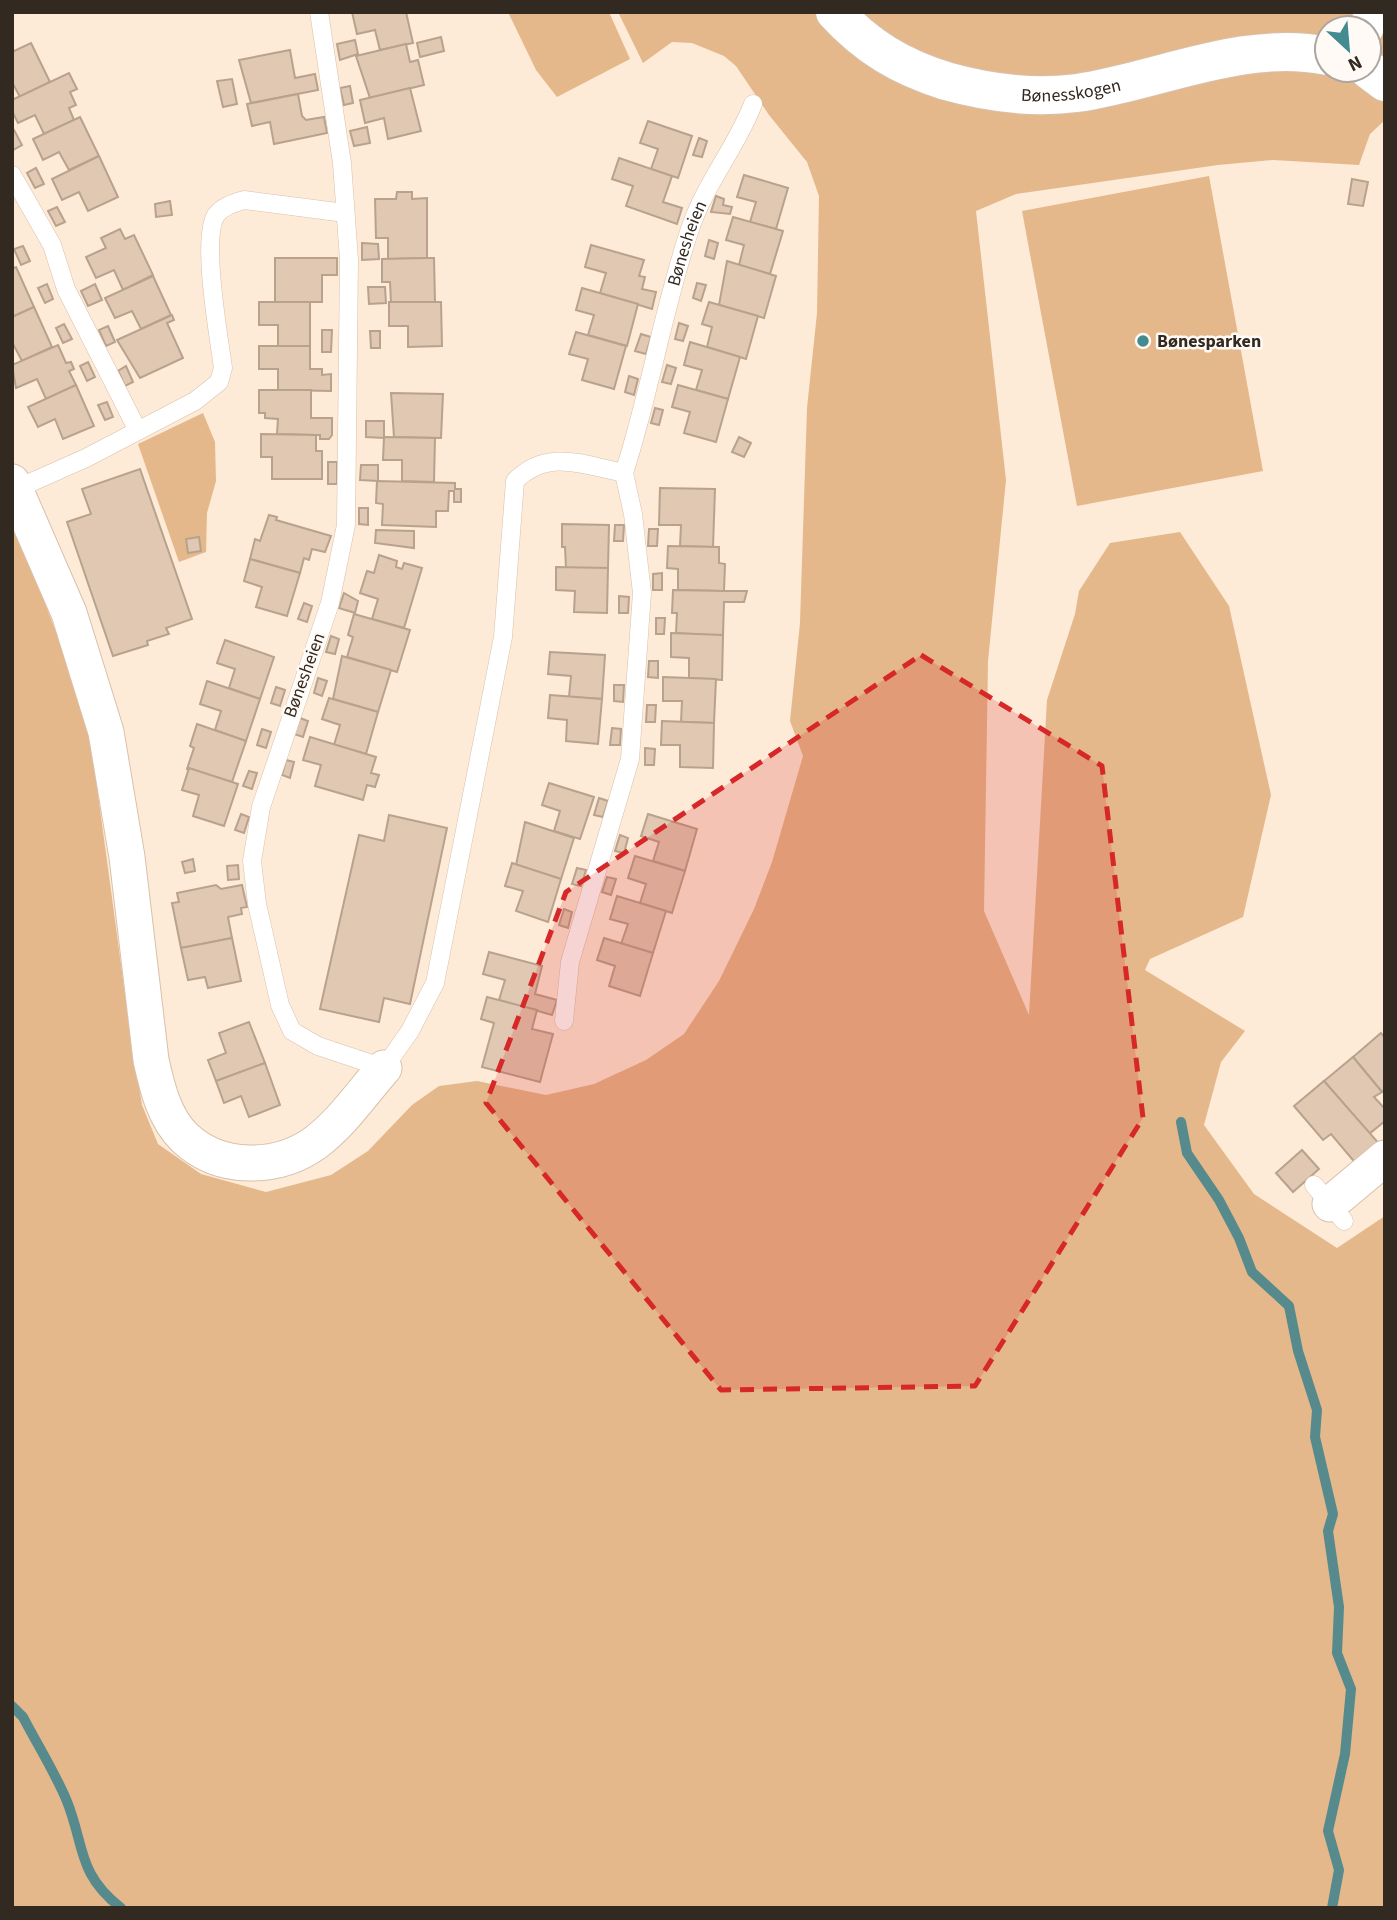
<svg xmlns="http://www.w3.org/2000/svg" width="1397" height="1920" viewBox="0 0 1397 1920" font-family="'Source Sans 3',sans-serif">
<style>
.green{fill:#e4b88b;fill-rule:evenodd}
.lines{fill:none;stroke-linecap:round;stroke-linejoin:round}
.stream{stroke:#568a8d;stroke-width:10}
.building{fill:#e0c8b2;stroke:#b9a28d;stroke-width:2}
.service-casing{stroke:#d8c1ab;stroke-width:19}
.minor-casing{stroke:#d8c1ab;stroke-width:37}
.secondary-casing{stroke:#d8c1ab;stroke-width:40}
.service{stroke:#fff;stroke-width:18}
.minor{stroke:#fff;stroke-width:35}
.secondary{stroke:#fff;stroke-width:38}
.marked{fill:#d62828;fill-opacity:0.2;stroke:#d62828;stroke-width:5;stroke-dasharray:14 9;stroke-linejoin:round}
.poi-dot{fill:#438a91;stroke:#fffaf5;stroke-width:2.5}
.labels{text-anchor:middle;stroke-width:5;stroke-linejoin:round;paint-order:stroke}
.street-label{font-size:18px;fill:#322920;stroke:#fffaf5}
.poi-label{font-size:18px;font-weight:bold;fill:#322920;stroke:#fffaf5;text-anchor:start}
</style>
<rect width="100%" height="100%" fill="#fdead7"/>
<g class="green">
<polygon points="508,12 609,12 630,59 557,97 536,70"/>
<path d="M618,12H1385V120L1370,134L1359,165L1273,160L1218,165L1016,194L976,211L1006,480L988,661L984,911L1029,1015L1047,700L1075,614L1079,591L1110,543L1180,532L1229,606L1271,795L1243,917L1150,959L1145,970L1245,1031L1221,1062L1204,1125L1254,1194L1337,1248L1385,1216V1908H12V528L31,567L76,684L92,750L130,1031L142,1105L158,1144L201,1174L266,1192L331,1175L368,1151L412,1105L439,1086L477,1081L546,1095L594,1084L646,1060L684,1034L719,981L754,909L772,862L803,756L790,721L800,623L807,408L817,313L819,196L807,162L769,115L736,66L724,56L692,43L672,42L643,63ZM1327,28H1369V70H1327Z"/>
<polygon points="1209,176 1263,471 1077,506 1022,211"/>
<polygon points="203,413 215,442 216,481 207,513 206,552 179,562 138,444"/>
</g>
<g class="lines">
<g class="stream">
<polyline points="1181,1122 1187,1153 1219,1200 1239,1238 1252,1272 1289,1306 1298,1351 1317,1410 1315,1437 1333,1514 1328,1531 1339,1607 1337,1653 1351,1689 1345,1754 1328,1831 1339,1870 1332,1908"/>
<path d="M12,1706L23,1717C37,1744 54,1771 66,1799C85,1844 76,1873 121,1908"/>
</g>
</g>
<g class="building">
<polygon points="352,12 406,12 413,43 380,50 375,30 357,34"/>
<polygon points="441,37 444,51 420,57 417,43"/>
<polygon points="355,40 358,54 340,60 337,44"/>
<polygon points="31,43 50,82 20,97 12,82 12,52"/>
<polygon points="406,44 410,62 418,60 424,85 370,98 356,56"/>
<polygon points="290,50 295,78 315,74 318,90 251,103 239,60"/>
<polygon points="69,73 77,89 70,92 76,105 69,108 74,120 44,134 35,115 18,123 12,111 12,100"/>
<polygon points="232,79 237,104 223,107 217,81"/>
<polygon points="350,86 353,103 344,105 340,88"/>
<polygon points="410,88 421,131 388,139 384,118 365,123 360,100"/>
<polygon points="298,94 302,116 306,120 324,117 327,133 274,144 270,122 252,126 247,104"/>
<polygon points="80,117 99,156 69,170 59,152 43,160 33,139"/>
<polygon points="648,121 692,136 678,178 651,169 658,149 640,143"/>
<polygon points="367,127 370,143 354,146 350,131"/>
<polygon points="14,130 22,145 13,150 12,131"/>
<polygon points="699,138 707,141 702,157 693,155"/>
<polygon points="99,156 118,197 88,211 79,192 62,200 52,179"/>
<polygon points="619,158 672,176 663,202 682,208 677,224 626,206 633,186 612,179"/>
<polygon points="36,168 44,184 35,188 27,173"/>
<polygon points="744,175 788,188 776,229 750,222 756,202 737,197"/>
<polygon points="1352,179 1368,182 1363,206 1348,204"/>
<polygon points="397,192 412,192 412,199 427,198 427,258 388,259 388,238 376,238 375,199 396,199"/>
<polygon points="716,196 724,199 723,205 732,207 730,214 711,212"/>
<polygon points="170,201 172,215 156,217 155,204"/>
<polygon points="57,207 65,222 56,226 48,211"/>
<polygon points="733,217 783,231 770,274 739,265 744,245 726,240"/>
<polygon points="120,229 125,239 134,235 153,275 123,290 114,270 96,278 86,257 106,248 101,238"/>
<polygon points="709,240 718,243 714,259 705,256"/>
<polygon points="362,243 378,244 379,259 362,260"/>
<polygon points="591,245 644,260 639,276 645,277 642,289 656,292 652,309 600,293 606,273 585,267"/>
<polygon points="23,246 30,261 21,265 14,249"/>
<polygon points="275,258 337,258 337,275 322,275 322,302 275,302"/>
<polygon points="427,258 434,258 435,302 391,303 390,282 382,282 382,259"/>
<polygon points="727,261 776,276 764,318 719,305"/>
<polygon points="16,267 34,307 12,317 12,269"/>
<polygon points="153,276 171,315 141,329 132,311 115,318 105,298"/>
<polygon points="697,283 706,285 701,301 693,298"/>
<polygon points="47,284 53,299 45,303 38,288"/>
<polygon points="95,284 102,300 88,306 81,291"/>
<polygon points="368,287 385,287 386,303 369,304"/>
<polygon points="582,288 638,304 627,346 588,335 594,315 576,310"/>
<polygon points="259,302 310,302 310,346 278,346 278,325 259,325"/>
<polygon points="389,302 441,302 442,346 408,347 408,326 389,326"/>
<polygon points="709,302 758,316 746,359 707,347 712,327 702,324"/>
<polygon points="34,307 52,347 22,361 12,342 12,317"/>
<polygon points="172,315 174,320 167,323 183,358 140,378 117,340"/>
<polygon points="679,323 688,326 683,341 675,339"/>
<polygon points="64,324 72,339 63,343 56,328"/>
<polygon points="108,326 115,342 106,346 99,330"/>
<polygon points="322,330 332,330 331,352 322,352"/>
<polygon points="370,331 380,331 380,348 371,348"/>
<polygon points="576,332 626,346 614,389 582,380 588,359 569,354"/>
<polygon points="641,334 651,337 646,354 635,351"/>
<polygon points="690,342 740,357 728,399 696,390 702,370 684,365"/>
<polygon points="58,345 66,363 71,362 74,369 69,371 76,385 46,399 37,379 16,388 12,365"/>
<polygon points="259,346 310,346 310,369 322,369 322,375 331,374 331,391 278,390 278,369 259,369"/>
<polygon points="88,362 95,377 87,381 80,366"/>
<polygon points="667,365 676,368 671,384 662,382"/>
<polygon points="126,366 133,382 125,386 118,371"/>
<polygon points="629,376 638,379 634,395 625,392"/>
<polygon points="76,385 94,426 63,439 55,419 38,427 28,407"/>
<polygon points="678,385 728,399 716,442 684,433 690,412 672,407"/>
<polygon points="259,390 311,390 311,418 332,418 332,435 329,439 320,439 320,435 316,435 277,434 278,419 265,418 265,413 259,413"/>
<polygon points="391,393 443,394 441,438 394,437"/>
<polygon points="107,402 113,417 105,420 98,405"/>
<polygon points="655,408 663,410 659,425 651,423"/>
<polygon points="366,421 384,421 384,438 366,437"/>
<polygon points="261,434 316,435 316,451 322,451 322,479 272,479 272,457 261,457"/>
<polygon points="384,437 435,438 434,482 402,481 402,460 383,460"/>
<polygon points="739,437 751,443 744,457 732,452"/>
<rect x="328" y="462" width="9" height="22"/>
<polygon points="361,465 378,465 378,481 360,480"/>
<polygon points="140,469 192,619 166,628 169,634 147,641 148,645 113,656 67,522 91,514 82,489"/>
<polygon points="377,481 455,483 455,489 461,489 461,502 454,502 454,491 449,491 448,511 436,511 436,527 382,525 383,504 376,503"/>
<polygon points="660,488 715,489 713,547 680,546 681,525 659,525"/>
<polygon points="359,508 368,508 368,525 359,524"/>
<polygon points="269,515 277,517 276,520 331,536 325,552 312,549 309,560 304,558 300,573 250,559 255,539 260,541"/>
<polygon points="562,524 609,525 608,568 566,568 565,547 562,547"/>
<polygon points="615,525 624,525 623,541 614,541"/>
<polygon points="649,529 658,529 657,546 648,546"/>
<polygon points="376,530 414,531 414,548 375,543"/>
<polygon points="199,537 201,551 188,553 186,539"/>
<polygon points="668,546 719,547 719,563 725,564 724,591 678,590 678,569 667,568"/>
<polygon points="379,555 397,561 396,567 402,569 404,563 422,568 404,628 372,619 378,599 360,593 367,571 374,573"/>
<polygon points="250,559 300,573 287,616 256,607 262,587 244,581"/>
<polygon points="556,567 608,568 607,613 574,612 575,591 556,590"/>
<polygon points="662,573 662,590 653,590 653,574"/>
<polygon points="673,590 724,591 747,591 744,602 724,602 723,635 707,635 676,633 677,613 672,613"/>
<polygon points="344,593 358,601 355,613 339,608"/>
<polygon points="619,596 629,597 628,613 619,613"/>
<polygon points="304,603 312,606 307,622 298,619"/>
<polygon points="354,614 410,630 397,672 347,657 353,637 348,635"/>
<polygon points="656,618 665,618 664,634 656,634"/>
<polygon points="671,633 723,635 722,680 689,678 689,658 671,657"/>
<polygon points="331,636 339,639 335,654 326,652"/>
<polygon points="225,640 274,657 260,699 229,688 235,669 217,663"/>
<polygon points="550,652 605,655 602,699 569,697 571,676 548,674"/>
<polygon points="342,656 391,670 378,712 333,699"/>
<polygon points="649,661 658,661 658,678 648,677"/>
<polygon points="663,677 716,679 714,723 681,722 682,701 663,701"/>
<polygon points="318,678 327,681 322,696 314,693"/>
<polygon points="207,681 260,699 246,741 215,730 221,711 200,704"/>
<polygon points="614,685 624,685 623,702 614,701"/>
<polygon points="276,687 285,690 280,706 271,703"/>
<polygon points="550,695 602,699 598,744 566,741 567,720 548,718"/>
<polygon points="329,698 378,712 366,754 334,745 340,725 322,719"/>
<polygon points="647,705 656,705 655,722 646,722"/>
<polygon points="300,718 308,721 303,737 294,734"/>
<polygon points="662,721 714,723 713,768 680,767 680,745 661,745"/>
<polygon points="197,724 246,741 232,782 187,769 194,748 190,746"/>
<polygon points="612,728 621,729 620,745 610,745"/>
<polygon points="262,729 271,732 266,748 257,745"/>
<polygon points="310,737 376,757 371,773 379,775 375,787 367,785 363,800 315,786 321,765 303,760"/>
<polygon points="645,748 655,749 654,765 645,765"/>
<polygon points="286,760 294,762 290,778 282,775"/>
<polygon points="189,768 238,784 224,826 193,816 199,795 182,790"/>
<polygon points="249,771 257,773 252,789 243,786"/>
<polygon points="549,783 594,797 580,839 554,831 560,811 542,805"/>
<polygon points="599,798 608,801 603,817 594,815"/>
<polygon points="241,814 249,817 244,833 235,830"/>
<polygon points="648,814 697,829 685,871 653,861 659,842 641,836"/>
<polygon points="389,815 447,828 410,1004 384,998 379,1022 320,1009 359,835 384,841"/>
<polygon points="525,822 574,838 561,879 516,865"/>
<polygon points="620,835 628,838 624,853 615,851"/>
<polygon points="635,856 685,871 672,913 640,903 646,884 628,878"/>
<polygon points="193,859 195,871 185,873 182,862"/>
<polygon points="512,863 561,879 548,922 516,911 523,891 505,886"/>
<polygon points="238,865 239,879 228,880 227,866"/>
<polygon points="577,868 586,870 581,886 572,884"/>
<polygon points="607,877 616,879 611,895 602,892"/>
<polygon points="216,885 221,889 242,885 247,907 241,908 242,914 228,917 232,938 181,948 172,903 179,902 177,893"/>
<polygon points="617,896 666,911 653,953 621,944 628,924 610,919"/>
<polygon points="564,909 572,912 568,928 559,925"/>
<polygon points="232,938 241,981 208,988 205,977 188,980 181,948"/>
<polygon points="604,938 653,953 640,996 609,986 615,966 597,960"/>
<polygon points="489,952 542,966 535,994 557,1000 552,1015 499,1000 505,980 483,974"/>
<polygon points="487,997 537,1010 532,1029 553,1034 540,1082 482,1067 494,1023 481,1019"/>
<polygon points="249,1022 265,1063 216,1081 208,1060 226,1053 219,1033"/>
<polygon points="1381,1033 1385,1038 1385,1089 1382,1092 1353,1057"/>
<polygon points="1353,1057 1382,1092 1374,1097 1385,1109 1385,1121 1369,1134 1324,1081"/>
<polygon points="265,1063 280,1105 249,1117 241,1096 224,1103 216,1081"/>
<polygon points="1324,1081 1382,1147 1358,1166 1331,1134 1323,1140 1294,1106"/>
<polygon points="1302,1150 1319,1169 1293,1192 1276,1173"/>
</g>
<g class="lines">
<defs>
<g id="service">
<path id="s1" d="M319,12L342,163L349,260L346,525L330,603L261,807L252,861L257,904L280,1005L292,1031L318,1046L384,1068L410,1031L435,983L503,637L515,481C548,448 583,465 624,473C650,393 663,309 690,229C706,182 736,148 753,104"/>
<polyline points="12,175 52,245 66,289 137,429"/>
<path d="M16,489L86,458L195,401L219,382L223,368C219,337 201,239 216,215C223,206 234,203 244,200L345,213"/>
<polyline points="564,1021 570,962 630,759 642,593 633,514 624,473"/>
<polyline points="1314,1185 1344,1221"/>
</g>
<g id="minor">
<polyline points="1366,28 1373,12"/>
<path d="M12,482L69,613L106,732L127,857L151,1060C157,1087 164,1118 185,1138C220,1171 277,1170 315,1143C342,1123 362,1093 384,1068"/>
<polyline points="1330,1204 1385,1158"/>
</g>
<g id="secondary">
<path id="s2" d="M835,12C867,47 901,67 946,81C989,93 1032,99 1077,93C1159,81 1243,39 1327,56"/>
<polyline points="1369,70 1385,82"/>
</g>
</defs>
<use href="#service" class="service-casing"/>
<use href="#minor" class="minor-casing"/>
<use href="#secondary" class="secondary-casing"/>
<use href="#service" class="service"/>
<use href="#minor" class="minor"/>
<use href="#secondary" class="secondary"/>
</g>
<path class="marked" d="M921,655L1102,766L1143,1118L975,1386L721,1390L486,1103L566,892Z"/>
<circle class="poi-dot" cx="1143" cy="341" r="7"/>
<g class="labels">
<g class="street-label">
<text dy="6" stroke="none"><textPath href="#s2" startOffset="259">Bønesskogen</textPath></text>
<text dy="6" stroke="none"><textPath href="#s1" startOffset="2102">Bønesheien</textPath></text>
<text transform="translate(304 675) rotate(-70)" y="6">Bønesheien</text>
</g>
<g class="poi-label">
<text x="1157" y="347">Bønesparken</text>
</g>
</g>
<rect width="1397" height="1920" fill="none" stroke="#322920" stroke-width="28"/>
<g transform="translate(1348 49) rotate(154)"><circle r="33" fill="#fffaf5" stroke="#ada6a0" stroke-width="2"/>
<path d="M0-5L12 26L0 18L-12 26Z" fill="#438a91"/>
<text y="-10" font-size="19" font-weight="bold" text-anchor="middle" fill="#322920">N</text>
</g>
</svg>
